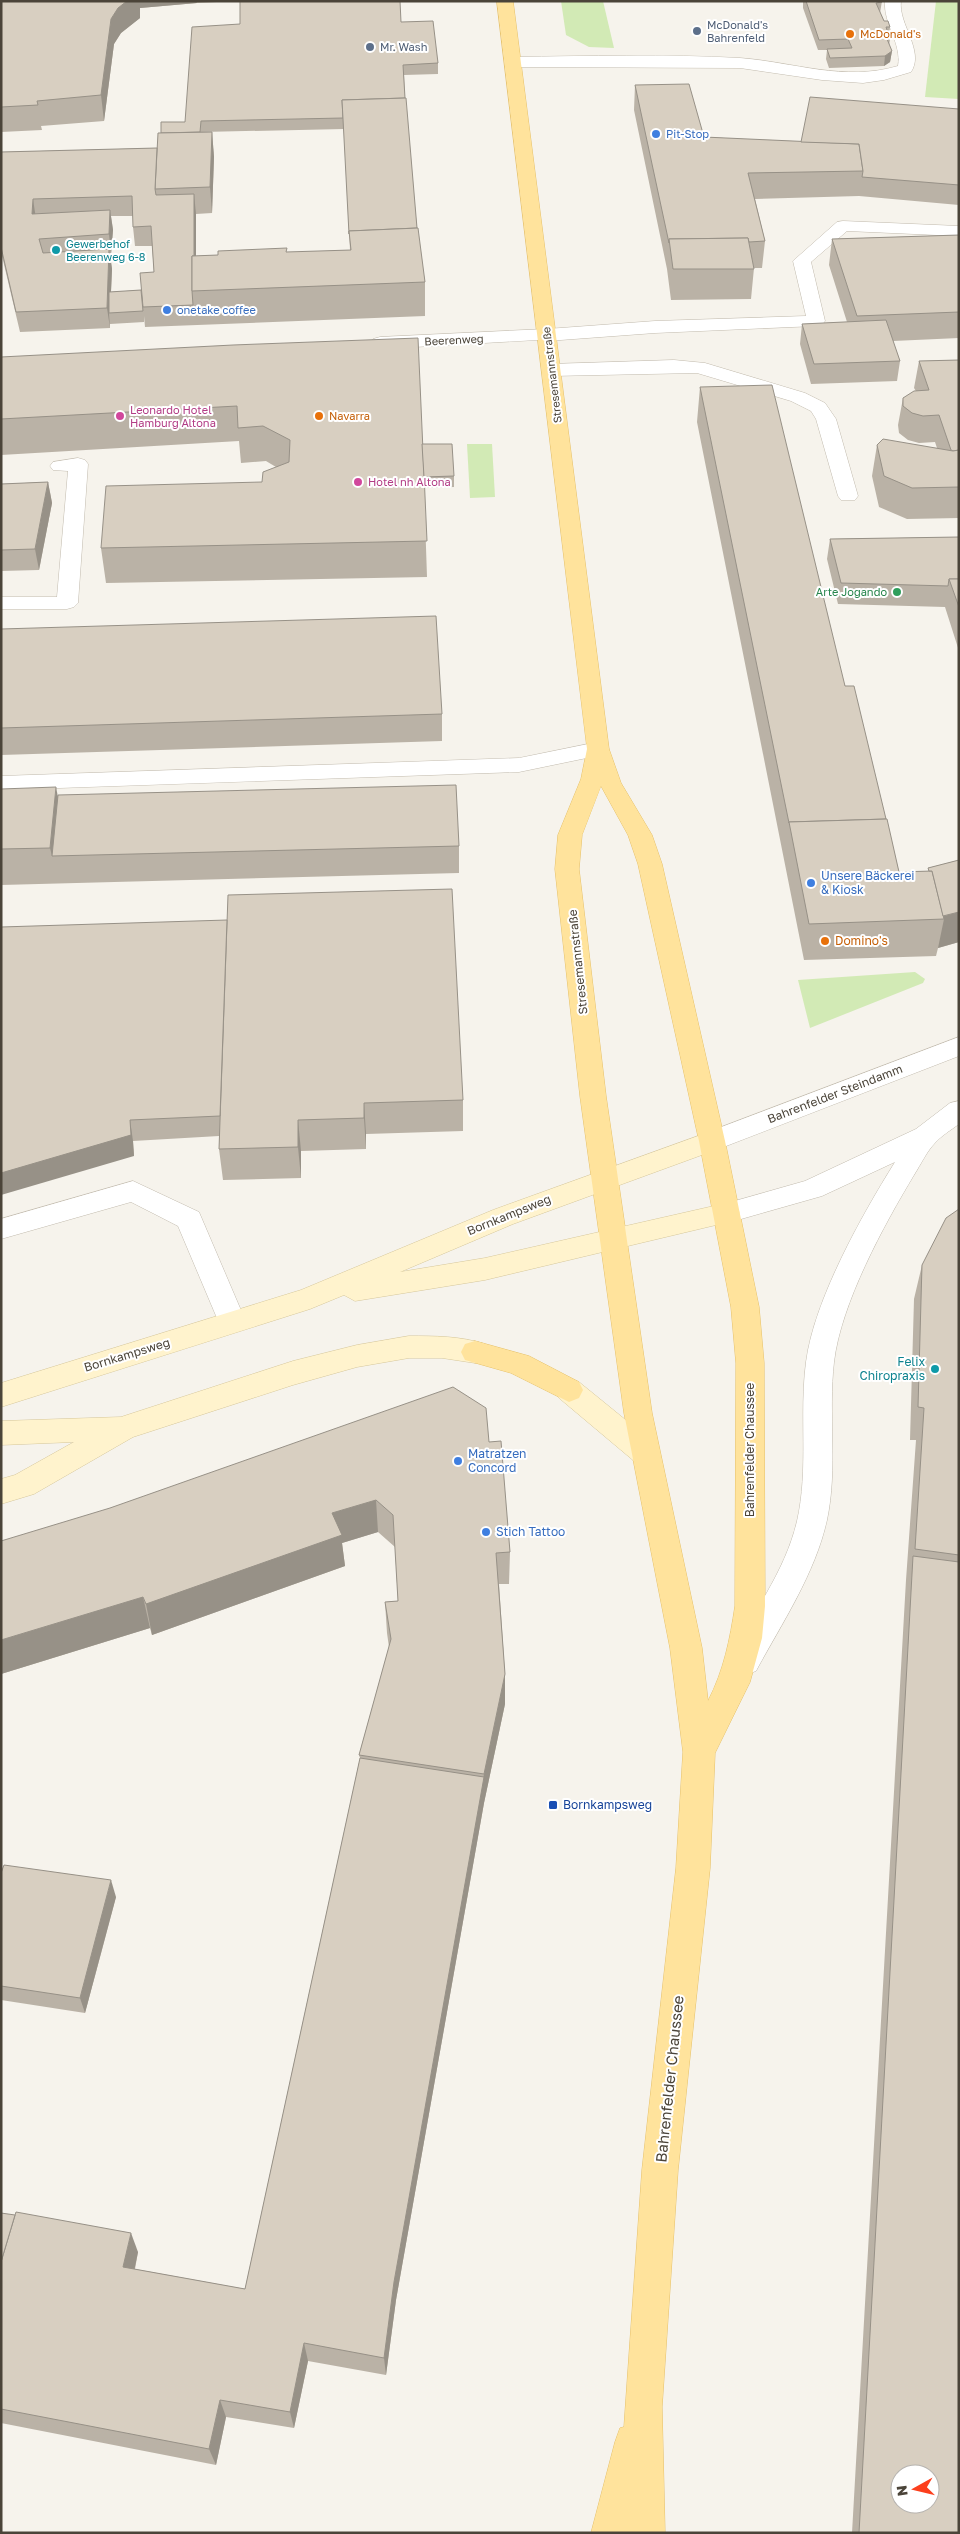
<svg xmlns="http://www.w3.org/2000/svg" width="960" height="2534" viewBox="0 0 960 2534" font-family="'Golos Text',sans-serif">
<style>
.green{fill:#d2eab5}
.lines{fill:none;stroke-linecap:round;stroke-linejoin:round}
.service-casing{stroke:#c2bbae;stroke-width:1}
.minor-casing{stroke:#c2bbae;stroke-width:1}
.tertiary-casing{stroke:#c2bbae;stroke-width:1}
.secondary-casing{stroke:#d6c79b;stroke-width:1}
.primary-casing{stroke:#e6c16a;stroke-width:1}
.service{fill:#fff;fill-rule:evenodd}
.minor{fill:#fff;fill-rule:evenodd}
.tertiary{fill:#fff;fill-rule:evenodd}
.secondary{fill:#fff3cd;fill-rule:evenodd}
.primary{fill:#ffe39c;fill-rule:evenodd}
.wall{fill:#bab2a6;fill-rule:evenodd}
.shaded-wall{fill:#979187}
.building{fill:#d8cfc1;stroke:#979187;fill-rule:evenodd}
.service-dot{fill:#5c6f8a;stroke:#fff;stroke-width:2}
.food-dot{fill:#e8710a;stroke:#fff;stroke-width:2}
.shop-dot{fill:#3f7fe0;stroke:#fff;stroke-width:2}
.culture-dot{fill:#0f9aa8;stroke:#fff;stroke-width:2}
.hotel-dot{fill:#d1479c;stroke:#fff;stroke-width:2}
.leisure-dot{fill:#2e9e5b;stroke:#fff;stroke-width:2}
.transit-dot{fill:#1a4fb4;stroke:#fff;stroke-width:2}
.labels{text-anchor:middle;stroke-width:4;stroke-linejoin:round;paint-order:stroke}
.far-service-label{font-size:11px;fill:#4e5e75;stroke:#fff;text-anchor:start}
.far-food-label{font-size:11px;fill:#c56008;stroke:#fff;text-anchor:start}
.far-shop-label{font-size:11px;fill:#366cbe;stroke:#fff;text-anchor:start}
.far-culture-label{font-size:11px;fill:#0d838f;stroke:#fff;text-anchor:start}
.far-street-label{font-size:11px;fill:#4b4439;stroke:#fff}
.far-hotel-label{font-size:11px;fill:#b23c85;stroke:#fff;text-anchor:start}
.far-leisure-label{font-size:11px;fill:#27864d;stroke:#fff;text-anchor:end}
.shop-label{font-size:12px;fill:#366cbe;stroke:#fff;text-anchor:start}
.food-label{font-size:12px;fill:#c56008;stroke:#fff;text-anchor:start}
.street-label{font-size:12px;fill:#4b4439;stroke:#fff}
.culture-label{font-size:12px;fill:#0d838f;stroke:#fff;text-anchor:end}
.transit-label{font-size:12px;fill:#164399;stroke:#fff;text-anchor:start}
.near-street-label{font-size:15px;fill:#4b4439;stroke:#fff}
</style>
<rect width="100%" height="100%" fill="#f6f3ec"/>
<g class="green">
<polygon points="561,1 603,1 614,48 589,47 566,35"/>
<polygon points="936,1 959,1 959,99 925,97"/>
<polygon points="467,444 492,444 495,497 470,498"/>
<polygon points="915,972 925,979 923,983 810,1028 798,980"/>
</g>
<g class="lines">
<defs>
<g id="service">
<path d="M885,1H901C898,24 925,51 911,72L884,80L863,83L822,80L740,68L513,67L505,62L513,57C589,56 665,54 740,58C794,62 844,82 898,66C902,43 883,24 885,1Z"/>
<polygon points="843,221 959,226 959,236 847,231 811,262 825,321 822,325 816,326 655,333 547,341 540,339 538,335 540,331 547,329 655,321 806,316 793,261 837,222"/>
<polygon points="674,360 705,363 805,393 825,403 836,419 858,496 855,500 841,500 838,496 816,419 811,411 791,401 697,373 551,376 544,374 542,370 544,366 551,364"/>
<polygon points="78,458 85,460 88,464 78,603 74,607 67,609 1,609 1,597 57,597 68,471 53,470 50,466 53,462"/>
<polygon points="598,742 606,744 609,749 606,754 519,772 1,790 1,776 519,758"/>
<polygon points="133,1181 199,1212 246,1322 242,1330 232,1333 222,1330 178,1226 131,1202 1,1239 1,1219"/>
</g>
<polygon id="minor" points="547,329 554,331 556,335 554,339 380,349 373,347 371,343 373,339 380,337"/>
<g id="tertiary">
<polygon points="959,1037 959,1056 721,1148 712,1151 703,1148 699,1141 703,1134"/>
<path d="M959,1101V1124C951,1130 941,1136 935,1143C927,1151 921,1164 914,1175C884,1225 841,1303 834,1362C828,1414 838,1468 827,1520C815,1574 782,1623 756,1671L745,1675L734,1671L729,1661C751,1614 785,1573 797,1521C809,1469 799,1415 806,1362C814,1300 862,1215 895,1162L822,1196L727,1223L717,1220L714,1213L717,1206L805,1181L916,1129L950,1103Z"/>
</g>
<g id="secondary">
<polygon points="712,1131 721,1134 725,1141 721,1148 513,1224 400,1272 485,1258 727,1203 737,1206 740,1213 737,1220 485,1280 355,1301 344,1295 310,1309 1,1407 1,1383 301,1290 493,1210"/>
<path d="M409,1336C435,1336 460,1336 485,1344L489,1352L485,1360L475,1363L442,1358H409L357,1367L293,1385L133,1437L34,1494L1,1504V1479L15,1475L74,1442L1,1445V1421L121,1417L293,1361L357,1345Z"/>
<polygon points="569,1378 579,1382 654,1443 659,1452 654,1461 644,1464 634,1461 559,1398 555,1390 559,1382"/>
</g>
<g id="primary">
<path d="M497,1H513L609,749L621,783L652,835L662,864L725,1141L759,1307L764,1363L765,1606L762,1638L750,1682L715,1753L710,1868L678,2170L662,2407L665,2533H591L615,2442L620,2428L624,2427L642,2170L676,1868L683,1752L670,1648L624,1413L580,1096L555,869L558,835L581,779L587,749ZM601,786L628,835L638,864L699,1141L731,1307L736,1363L735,1606C730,1639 724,1670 708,1701L702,1648L652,1413L606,1096L579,869L582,835Z"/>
<polygon points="475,1341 529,1356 579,1382 583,1390 579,1398 569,1402 511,1373 465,1360 461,1352 465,1344"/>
</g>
</defs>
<use href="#service" class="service-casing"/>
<use href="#minor" class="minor-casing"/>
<use href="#tertiary" class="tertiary-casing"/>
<use href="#secondary" class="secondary-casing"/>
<use href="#primary" class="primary-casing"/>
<use href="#service" class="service"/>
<use href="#minor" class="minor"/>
<use href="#tertiary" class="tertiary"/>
<use href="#secondary" class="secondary"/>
<use href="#primary" class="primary"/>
</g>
<g class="wall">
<polygon points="1,1 236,1 197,3 140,8 140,18 121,33 114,44 104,121 41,126 42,130 1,132"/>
<polygon points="803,1 882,1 880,13 884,21 890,27 889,36 890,39 889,46 892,51 890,62 884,66 829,68 826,59 827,50 818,50 803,8"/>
<path d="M401,22L438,63V74L404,75L405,98L417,228L425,282V316L145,327L144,316V322L110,324V322V328L20,332L2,256L1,257V152L157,148L161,133ZM344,129L350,250L196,256V214L212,213L214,157L212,132H202ZM111,216H133V227L135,246H152L154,272L141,290L111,292L112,269L110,254H111L113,230Z"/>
<polygon points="635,85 704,137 801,142 959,109 959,205 859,196 755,199 765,241 762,268 754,268 751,299 671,300 667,269 634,110"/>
<polygon points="959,235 959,338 893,341 900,361 897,381 811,384 800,344 802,324 847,322 829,265 832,239"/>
<polygon points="1,357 422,444 454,476 454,487 424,488 427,577 106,583 101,548 262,482 276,467 266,461 241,463 239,441 1,455"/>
<polygon points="959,360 959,518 907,519 879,507 872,476 877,445 937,448 935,442 919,443 908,440 899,433 898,425 903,398 916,391 914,388 919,361"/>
<polygon points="700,387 845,686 886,819 899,872 928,871 928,868 959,860 959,942 938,948 936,956 804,960 697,422"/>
<polygon points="48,482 52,503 39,570 1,571 1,484"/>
<polygon points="959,537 959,651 945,607 838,604 827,559 830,539"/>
<polygon points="1,629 442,714 442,741 1,755"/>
<polygon points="1,789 459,846 459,873 1,885"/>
<polygon points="1,927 463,1100 463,1131 366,1134 366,1149 301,1151 301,1178 223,1180 219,1149 219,1136 133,1141 134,1156"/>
<polygon points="959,1209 959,2533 852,2533 906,1580 916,1440 910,1440 914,1299 922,1265"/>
<polygon points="489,1442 510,1552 509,1584 499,1584 505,1674 505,1704 484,1803 396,2300 386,2375 308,2361 294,2428 226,2417 216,2465 1,2423 1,2213 138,2252 135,2269 245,2289 360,1758 359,1755 389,1647 387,1633 385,1602 398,1601 395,1547 378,1532 342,1543 345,1566 152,1635 150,1628 1,1674 1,1541"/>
<polygon points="1,1873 116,1897 85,2013 1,2000"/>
</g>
<g class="shaded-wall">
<polygon points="127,1 196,1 197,3 140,8 140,18 121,33 114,44 104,121 101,95 111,19 118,8"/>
<polygon points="892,51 890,62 884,66 885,56"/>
<polygon points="212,132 214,157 212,213 210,187"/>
<polygon points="194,194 196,214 196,291 193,291"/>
<polygon points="33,199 36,219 32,214"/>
<polygon points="110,210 113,230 111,254 109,234"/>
<polygon points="109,249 112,269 110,313 109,313 110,328 107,308"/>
<polygon points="48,482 52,503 39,570 35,549"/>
<polygon points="56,787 63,823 52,856 50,848"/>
<polygon points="959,912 959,942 938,948 944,919 941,917"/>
<polygon points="364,1103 366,1134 366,1149 364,1118"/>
<polygon points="130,1120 133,1141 134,1156 1,1195 1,1173"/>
<polygon points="298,1120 301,1151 301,1178 298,1147"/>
<polygon points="376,1500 378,1532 342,1543 345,1566 152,1635 146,1604 332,1513"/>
<polygon points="143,1597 150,1628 1,1674 1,1640"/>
<polygon points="505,1674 505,1704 484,1803 396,2300 386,2375 384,2358 394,2282 484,1774"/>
<polygon points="111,1880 116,1897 85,2013 80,1998"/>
<polygon points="131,2233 138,2252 131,2286 123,2267"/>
<polygon points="304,2343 308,2361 294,2428 290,2412"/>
<polygon points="220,2400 226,2417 216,2465 209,2449"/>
</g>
<g class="building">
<polygon points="1,1 127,1 118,8 111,19 101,95 37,101 38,105 1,107"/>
<polygon points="240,1 400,1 401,22 433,21 438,63 403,65 405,98 342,100 343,118 201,121 200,132 161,133 161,122 185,122 192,27 240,24"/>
<polygon points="806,1 882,1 882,2 876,3 884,21 888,21 890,27 886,27 890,39 887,39 892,51 885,56 830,58 827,49 852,48 848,39 819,40"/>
<polygon points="689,84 704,137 859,144 863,171 748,173 765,241 749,242 748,238 669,239 669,243 635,85"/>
<polygon points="810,97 959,109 959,185 862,177 863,171 859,144 801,142"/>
<polygon points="406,98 417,228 349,231 349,234 342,100"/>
<polygon points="212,132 210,187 155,189 158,133"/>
<polygon points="157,148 155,189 156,195 194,194 194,256 192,256 192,291 193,305 143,307 140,273 154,272 151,226 133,227 132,196 33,199 32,214 110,210 109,234 39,239 43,253 109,249 107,308 16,312 1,247 1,152"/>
<polygon points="418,228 425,282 192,291 192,256 218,255 218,251 287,248 286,252 351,250 349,231"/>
<polygon points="959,235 959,312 857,316 832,239"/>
<polygon points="748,238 754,269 673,269 669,239"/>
<polygon points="141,290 143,311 109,313 109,292"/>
<polygon points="886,320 900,361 814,364 802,324"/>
<polygon points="418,338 427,541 101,548 106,486 262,482 263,472 289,462 290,440 263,426 238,428 237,406 1,419 1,357 233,345"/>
<polygon points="959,360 959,450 953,451 951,450 939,415 923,416 912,413 903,406 903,398 914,391 929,390 919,361"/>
<polygon points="772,385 845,686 854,686 886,819 789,822 789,823 700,387"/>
<polygon points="883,439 953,451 959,450 959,487 912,488 884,476 877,445"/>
<polygon points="422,444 452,444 454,476 424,477"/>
<polygon points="48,482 35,549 1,550 1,484"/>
<polygon points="959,537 959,579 949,579 948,586 841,583 830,539"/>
<polygon points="949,579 959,579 959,607"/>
<polygon points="436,616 442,714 1,728 1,629"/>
<polygon points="456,785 459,846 52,856 58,795"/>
<polygon points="56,787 50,848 1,849 1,789"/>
<polygon points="887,819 899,872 932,871 944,919 809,924 789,822"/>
<polygon points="959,860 959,912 943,916 932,871 929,871 928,868"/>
<polygon points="452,889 463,1100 364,1103 364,1118 298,1120 298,1147 219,1149 228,895"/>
<polygon points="227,920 220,1116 130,1120 131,1135 1,1173 1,927"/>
<polygon points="959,1209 959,1555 915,1549 924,1408 918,1407 922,1265 946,1218"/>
<polygon points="453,1387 486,1408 489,1442 501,1441 510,1552 496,1553 505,1674 484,1774 359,1755 391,1639 385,1602 398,1601 393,1515 376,1500 332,1513 342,1535 146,1604 143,1597 1,1640 1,1541 110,1508"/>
<path d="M913,1556L959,1562V2533H859ZM900,2474H930V2504H900Z"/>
<polygon points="360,1758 484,1777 394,2282 384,2358 304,2343 290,2412 220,2400 209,2449 1,2409 1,2262 16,2212 131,2233 123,2267 245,2289"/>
<polygon points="4,1865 111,1880 80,1998 1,1986 1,1873"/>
<polygon points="1,2213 15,2215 1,2262"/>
</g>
<g class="service-dot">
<circle cx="697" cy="31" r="5"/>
<circle cx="370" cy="47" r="5"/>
</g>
<g class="food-dot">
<circle cx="850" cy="34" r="5"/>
<circle cx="319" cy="416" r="5"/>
<circle cx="825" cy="941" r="5"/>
</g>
<g class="shop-dot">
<circle cx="656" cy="134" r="5"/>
<circle cx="167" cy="310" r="5"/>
<circle cx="811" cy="883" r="5"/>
<circle cx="458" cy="1461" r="5"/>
<circle cx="486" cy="1532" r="5"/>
</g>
<g class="culture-dot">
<circle cx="56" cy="250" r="5"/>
<circle cx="935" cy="1369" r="5"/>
</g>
<g class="hotel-dot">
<circle cx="120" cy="416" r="5"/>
<circle cx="358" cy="482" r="5"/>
</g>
<circle class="leisure-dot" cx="897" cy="592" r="5"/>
<rect class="transit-dot" x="548" y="1800" width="10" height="10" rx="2.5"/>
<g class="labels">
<g class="far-service-label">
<text x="707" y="29">McDonald's<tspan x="707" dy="13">Bahrenfeld</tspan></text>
<text x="380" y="51">Mr. Wash</text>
</g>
<g class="far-food-label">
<text x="860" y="38">McDonald's</text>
<text x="329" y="420">Navarra</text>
</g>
<g class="far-shop-label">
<text x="666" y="138">Pit-Stop</text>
<text x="177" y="314">onetake coffee</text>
</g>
<g class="far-culture-label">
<text x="66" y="248">Gewerbehof<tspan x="66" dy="13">Beerenweg 6-8</tspan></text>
</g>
<g class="far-street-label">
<text transform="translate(454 340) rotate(-3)" y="4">Beerenweg</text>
<text transform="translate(552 375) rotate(-97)" y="4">Stresemannstraße</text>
</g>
<g class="far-hotel-label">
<text x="130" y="414">Leonardo Hotel<tspan x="130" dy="13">Hamburg Altona</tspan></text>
<text x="368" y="486">Hotel nh Altona</text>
</g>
<g class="far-leisure-label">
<text x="887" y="596">Arte Jogando</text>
</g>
<g class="shop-label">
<text x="821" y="880">Unsere Bäckerei<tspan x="821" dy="14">&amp; Kiosk</tspan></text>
<text x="468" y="1458">Matratzen<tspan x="468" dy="14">Concord</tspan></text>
<text x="496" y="1536">Stich Tattoo</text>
</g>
<g class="food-label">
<text x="835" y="945">Domino's</text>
</g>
<g class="street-label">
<text transform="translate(578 962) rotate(-96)" y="4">Stresemannstraße</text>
<text transform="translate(835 1094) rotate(-21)" y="4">Bahrenfelder Steindamm</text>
<text transform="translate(509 1215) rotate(-22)" y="4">Bornkampsweg</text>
<text transform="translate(127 1355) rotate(-17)" y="4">Bornkampsweg</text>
<text transform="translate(750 1450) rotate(-90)" y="4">Bahrenfelder Chaussee</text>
</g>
<g class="culture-label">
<text x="925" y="1366">Felix<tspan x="925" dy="14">Chiropraxis</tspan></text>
</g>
<g class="transit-label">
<text x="563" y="1809">Bornkampsweg</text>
</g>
<g class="near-street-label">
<text transform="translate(670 2079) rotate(-84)" y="5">Bahrenfelder Chaussee</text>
</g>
</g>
<rect width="960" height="2534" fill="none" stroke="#4b4439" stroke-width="5"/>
<g transform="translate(915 2489) rotate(262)"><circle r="24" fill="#ffffff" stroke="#b7b4b0"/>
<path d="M0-4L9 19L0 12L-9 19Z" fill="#fc3f1d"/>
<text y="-8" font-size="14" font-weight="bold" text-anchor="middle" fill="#4b4439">N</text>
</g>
</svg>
